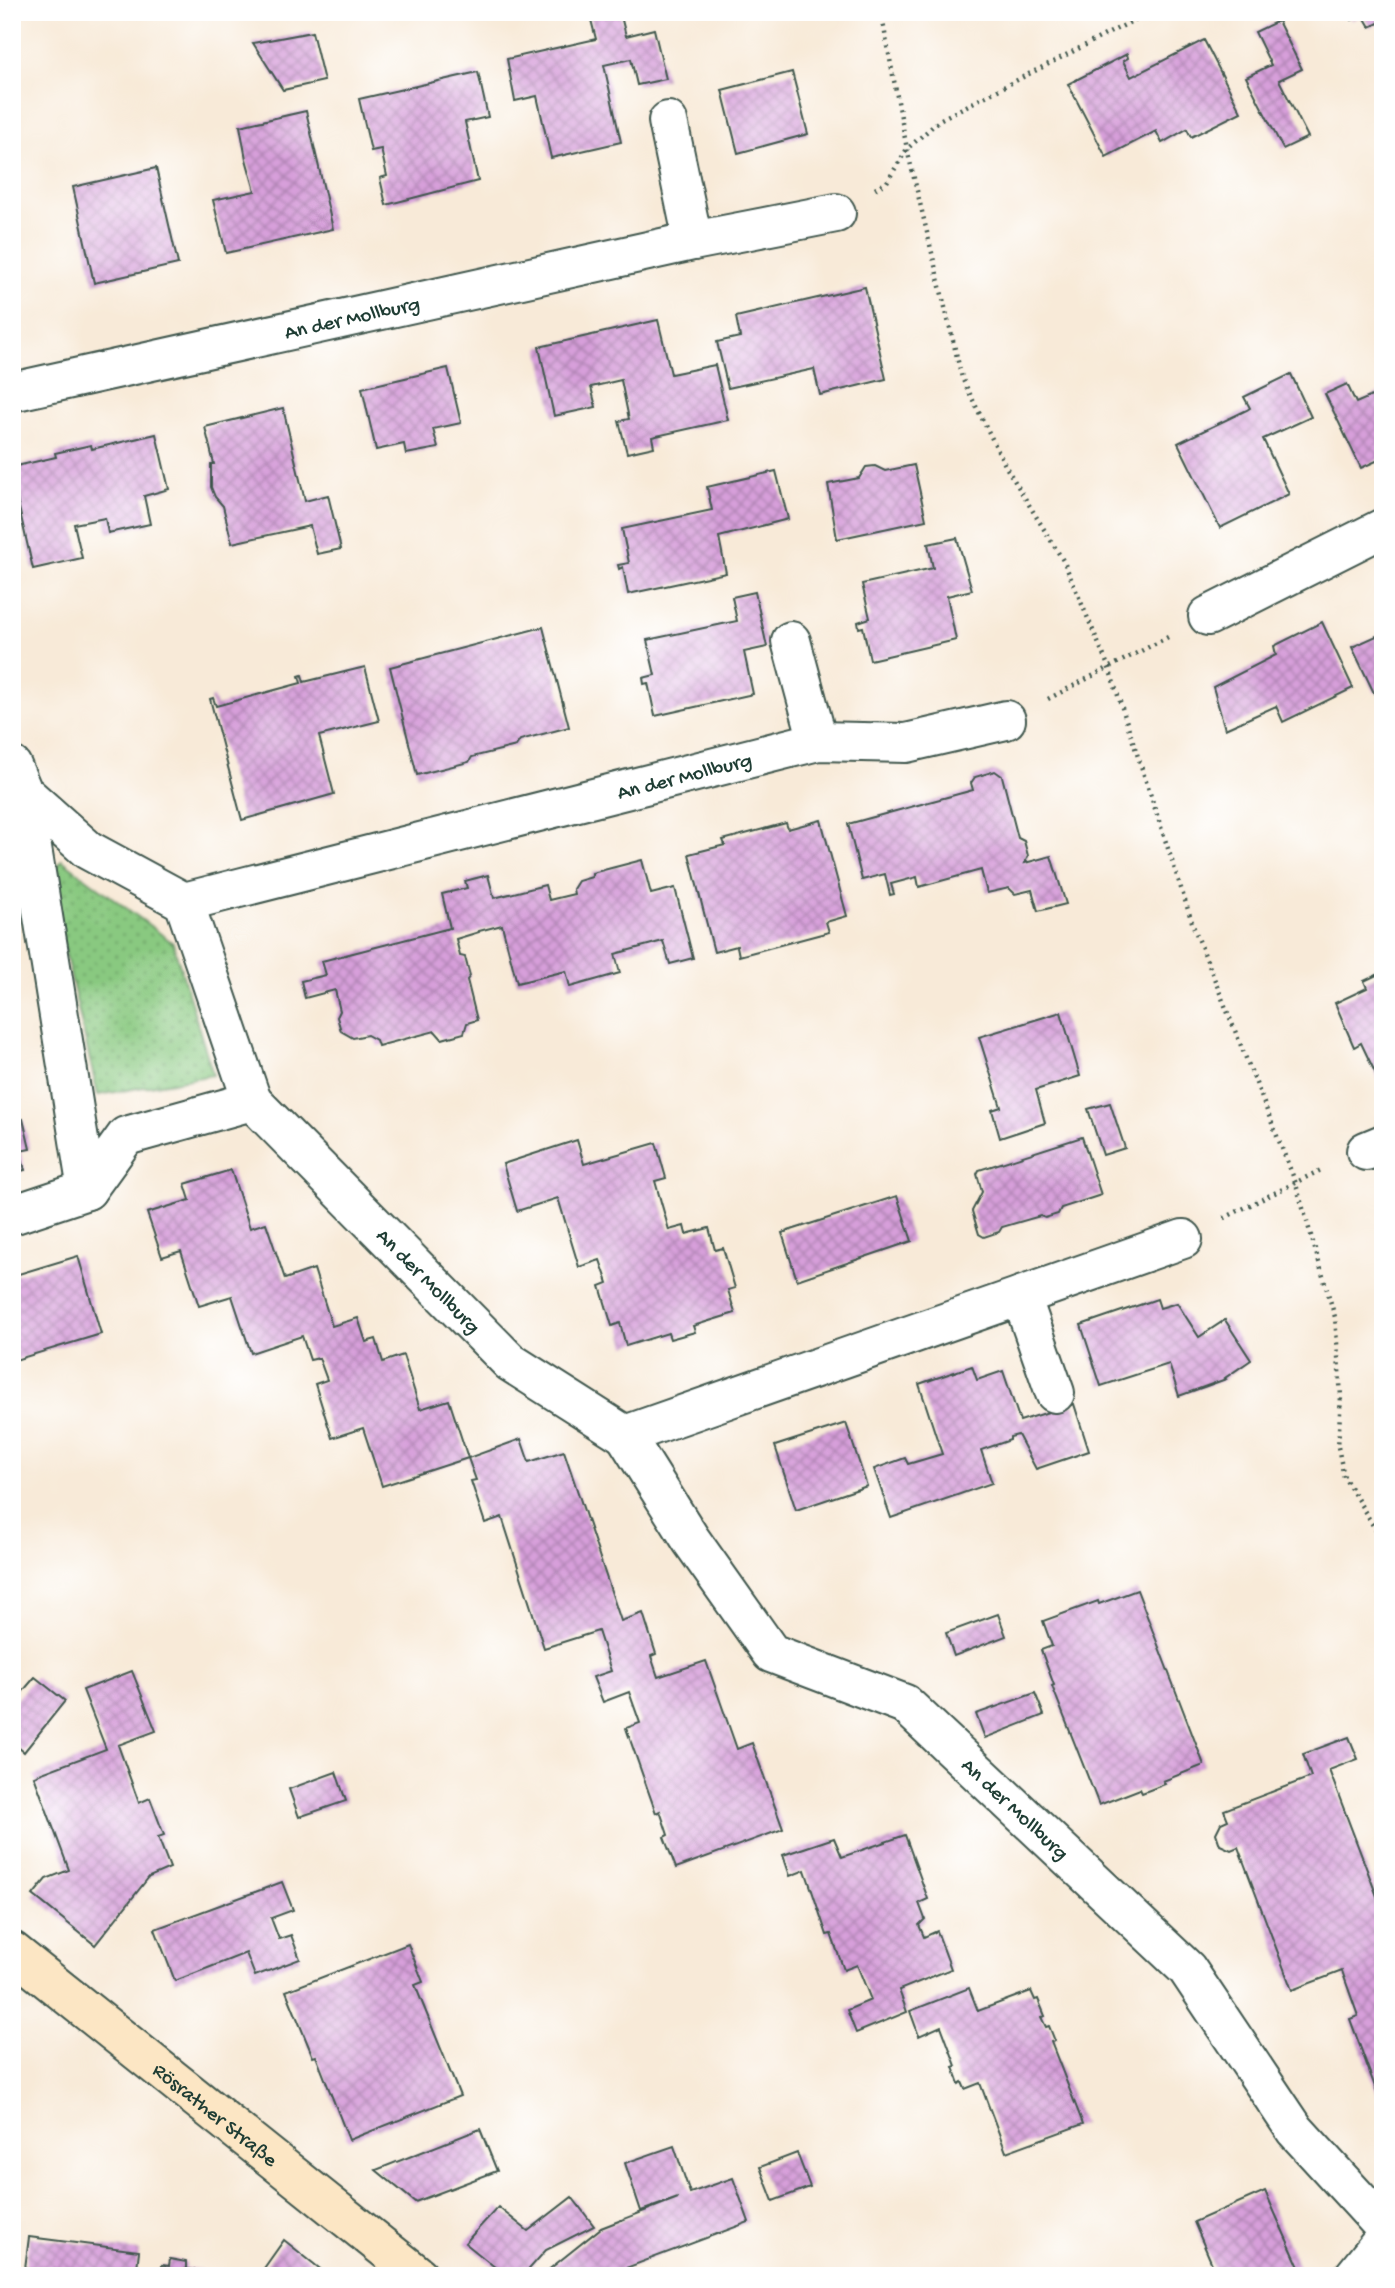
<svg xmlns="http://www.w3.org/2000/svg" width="1395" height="2288" viewBox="0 0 1395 2288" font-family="'Gochi Hand',sans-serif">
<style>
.grass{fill:url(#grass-dots);stroke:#54835a;stroke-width:2}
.building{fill:url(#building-cross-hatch)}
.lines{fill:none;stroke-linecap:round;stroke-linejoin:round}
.minor-casing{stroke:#40574d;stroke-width:42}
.secondary-casing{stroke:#40574d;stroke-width:42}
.path{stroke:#40574d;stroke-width:4.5;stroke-dasharray:2 5;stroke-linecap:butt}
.minor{stroke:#fff;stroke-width:38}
.secondary{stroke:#fce6c4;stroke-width:38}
.labels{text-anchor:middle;stroke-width:6;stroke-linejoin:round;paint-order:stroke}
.street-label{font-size:21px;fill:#1f3d34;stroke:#fff}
</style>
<defs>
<pattern id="grass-dots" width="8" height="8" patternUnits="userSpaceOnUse" patternTransform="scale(1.75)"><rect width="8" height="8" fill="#89c980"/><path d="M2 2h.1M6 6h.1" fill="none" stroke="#6fa46a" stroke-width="1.8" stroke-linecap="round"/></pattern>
<pattern id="building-cross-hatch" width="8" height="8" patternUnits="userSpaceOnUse" patternTransform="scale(1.75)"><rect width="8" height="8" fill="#d79fda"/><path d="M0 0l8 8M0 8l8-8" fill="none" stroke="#ae83b2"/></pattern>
</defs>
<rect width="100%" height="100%" fill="#fff"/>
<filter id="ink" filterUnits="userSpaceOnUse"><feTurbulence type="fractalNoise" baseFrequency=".0143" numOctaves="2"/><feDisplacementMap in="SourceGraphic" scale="14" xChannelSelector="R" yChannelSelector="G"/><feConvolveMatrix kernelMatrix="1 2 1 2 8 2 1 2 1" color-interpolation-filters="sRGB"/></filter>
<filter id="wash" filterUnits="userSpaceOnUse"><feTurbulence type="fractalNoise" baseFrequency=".00686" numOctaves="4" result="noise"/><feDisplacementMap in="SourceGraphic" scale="28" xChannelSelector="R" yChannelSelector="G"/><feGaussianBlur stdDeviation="1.57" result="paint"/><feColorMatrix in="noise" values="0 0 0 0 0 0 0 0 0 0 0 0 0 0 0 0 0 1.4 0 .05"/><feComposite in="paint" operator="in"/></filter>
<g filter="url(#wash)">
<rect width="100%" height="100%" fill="#f8ead8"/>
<polygon class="grass" points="62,860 173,943 213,1075 98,1095 48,878"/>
<g id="blocks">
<g class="building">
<polygon points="608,12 620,12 626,36 654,29 666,79 637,85 631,59 604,65 621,142 551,158 537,96 515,101 507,59 596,39 590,16"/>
<polygon points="1348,12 1383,12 1383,21 1370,27 1363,15 1352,20"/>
<polygon points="1278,21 1302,69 1279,80 1308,137 1283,149 1246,77 1271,65 1255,32"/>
<polygon points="312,32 324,81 283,90 253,43"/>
<polygon points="1204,40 1241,112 1191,137 1187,129 1162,143 1156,131 1106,157 1068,84 1127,54 1128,58 1123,61 1131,77"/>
<polygon points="478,72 488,117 465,122 478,181 386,205 380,178 387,176 381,149 371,151 359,99"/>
<polygon points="792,72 808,134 738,153 722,90"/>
<polygon points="306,111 333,229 226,253 213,200 255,191 246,159 240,126"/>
<polygon points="156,168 178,264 94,283 73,187"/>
<polygon points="865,287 886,379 820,395 814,369 728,388 717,342 740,337 736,317"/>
<polygon points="658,320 671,374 715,365 728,420 652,437 654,447 627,453 619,421 629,419 621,380 591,387 596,407 554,416 539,347"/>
<polygon points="448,368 461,423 433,429 438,448 406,454 404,444 376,450 362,388"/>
<polygon points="1291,374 1311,417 1263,439 1289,494 1220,528 1178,443 1247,410 1250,408 1244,397"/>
<polygon points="1347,384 1356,403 1383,391 1383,458 1361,468 1325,394"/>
<polygon points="283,408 305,501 328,495 341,549 317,554 310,526 232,543 223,506 215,497 211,487 211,464 214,464 205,427"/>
<polygon points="156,434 169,489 144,496 150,524 108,533 105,518 74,524 82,558 33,569 12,477 12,467 56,457 55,453 91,445 92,449"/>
<polygon points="914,465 926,520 837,539 828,484 859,478 866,467 875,466 885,471"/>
<polygon points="776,471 788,519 719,537 726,573 628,594 623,567 619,569 618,565 629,563 622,529 712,510 707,487"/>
<polygon points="957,538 972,590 947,596 956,640 870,660 863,627 859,628 858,622 870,618 862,584 933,568 928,544"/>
<polygon points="755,592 767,647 744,652 753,694 655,716 648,683 644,684 643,678 655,675 647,640 737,621 732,597"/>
<polygon points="1322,622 1353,688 1283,722 1276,706 1225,729 1213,687 1276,655 1274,646"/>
<polygon points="543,627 569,727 520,740 516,746 472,757 469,762 417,775 390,667"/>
<polygon points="1383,633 1383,689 1374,693 1352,647"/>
<polygon points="365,667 379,721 319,736 334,794 242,820 210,699 213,698 216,706 301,683 299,676 302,675 304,682"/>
<polygon points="995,771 1002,776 1018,838 1024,841 1028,856 1025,863 1051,856 1066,904 1038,911 1032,890 1015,894 1009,888 987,893 981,870 919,887 917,877 891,884 894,894 890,895 885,874 862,880 848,824 973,790 971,783 975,777"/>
<polygon points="821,820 847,916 826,922 829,932 739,956 737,946 714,952 689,854 725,845 723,840 786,823 788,829"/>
<polygon points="642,860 651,894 675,888 693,958 670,964 663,941 615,954 620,973 570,987 566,971 517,983 502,925 479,931 479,932 456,939 460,956 465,957 470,976 467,980 477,1020 467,1023 464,1033 442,1039 435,1031 378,1046 376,1040 367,1035 353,1038 341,1031 337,1017 340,1011 335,990 305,998 301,981 326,975 322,961 450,928 442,894 467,888 465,881 488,875 494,898 545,885 549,900 574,894 573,889 578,881 592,877 592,873"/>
<polygon points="1383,972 1383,1089 1361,1043 1354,1047 1335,1003 1367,988 1364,981"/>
<polygon points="1061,1012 1080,1076 1036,1090 1045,1123 1000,1138 992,1110 1001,1107 979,1037"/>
<polygon points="1110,1103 1125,1148 1103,1155 1088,1109"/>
<polygon points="23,1119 30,1149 20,1151 25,1170 12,1173 12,1122"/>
<polygon points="1082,1137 1101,1195 1061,1208 1058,1214 1045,1218 1040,1216 1002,1227 999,1232 984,1237 979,1234 972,1211 982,1192 977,1174 979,1170"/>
<polygon points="577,1140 584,1164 656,1143 666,1178 655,1181 669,1230 684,1226 686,1234 709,1228 715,1250 723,1248 735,1288 728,1290 735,1313 693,1326 695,1332 670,1339 668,1333 626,1346 620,1323 612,1326 600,1286 608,1283 600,1260 579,1267 558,1198 517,1211 503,1164"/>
<polygon points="231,1170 250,1228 266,1223 285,1279 314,1269 332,1326 358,1318 366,1342 376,1339 383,1362 403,1355 420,1409 449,1400 468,1458 382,1486 363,1428 332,1438 315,1384 327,1380 319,1358 310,1360 302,1336 251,1353 232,1296 199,1306 181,1251 162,1257 147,1213 190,1200 185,1184"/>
<polygon points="897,1196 912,1241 797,1280 782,1233"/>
<polygon points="78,1256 101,1334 12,1361 12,1276"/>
<polygon points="1157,1299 1160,1308 1177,1303 1199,1337 1225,1320 1251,1360 1225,1378 1226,1379 1179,1396 1169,1364 1101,1386 1081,1325"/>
<polygon points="972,1366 977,1380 1003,1371 1020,1421 1074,1404 1089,1451 1036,1469 1018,1435 1010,1437 1010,1440 981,1450 992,1483 891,1518 874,1469 905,1458 908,1464 942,1454 919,1384"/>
<polygon points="846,1423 867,1486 796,1510 775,1446"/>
<polygon points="521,1439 529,1462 564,1451 621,1621 643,1613 656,1654 651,1656 658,1677 706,1661 737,1749 752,1743 783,1829 676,1868 664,1837 668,1835 660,1811 656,1813 626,1728 640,1723 629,1692 603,1702 593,1677 611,1671 598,1631 544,1648 502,1517 485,1523 471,1481 476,1480 468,1458"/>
<polygon points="1137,1590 1204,1765 1163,1781 1165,1784 1142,1793 1140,1789 1099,1805 1052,1686 1054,1685 1041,1650 1052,1646 1043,1621 1098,1601 1099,1604"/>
<polygon points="998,1614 1006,1636 954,1656 946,1633"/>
<polygon points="132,1671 156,1731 118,1745 139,1803 150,1798 164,1835 158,1837 170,1868 149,1877 95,1945 33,1895 46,1879 69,1870 34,1776 106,1749 83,1690"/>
<polygon points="35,1677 65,1701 24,1752 12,1742 12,1704"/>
<polygon points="1035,1693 1044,1715 985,1738 976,1714"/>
<polygon points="1349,1737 1358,1759 1329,1770 1383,1912 1383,1956 1380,1957 1383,1964 1382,2106 1350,2019 1358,2016 1342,1971 1292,1990 1238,1847 1231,1850 1220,1845 1216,1833 1221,1823 1228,1820 1224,1810 1311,1777 1303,1754"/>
<polygon points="336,1772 346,1801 299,1817 289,1789"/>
<polygon points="905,1835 928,1899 919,1903 925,1919 919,1925 924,1937 937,1931 951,1969 899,1990 907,2012 856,2033 847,2010 871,2000 857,1965 844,1970 831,1934 827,1935 805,1870 790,1876 783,1855 834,1838 842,1857"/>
<polygon points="282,1882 293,1910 271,1918 279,1939 291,1935 300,1959 255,1976 246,1953 175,1981 155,1929"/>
<polygon points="408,1944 423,1982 415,1985 460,2096 349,2140 316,2056 313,2057 286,1991"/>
<polygon points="969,1988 978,2011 1031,1991 1035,2000 1038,1999 1045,2016 1041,2017 1046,2027 1049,2026 1055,2041 1051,2042 1083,2124 1006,2152 980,2083 965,2089 962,2082 959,2084 953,2067 956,2066 941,2026 919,2036 910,2011"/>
<polygon points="480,2129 497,2171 415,2202 376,2170"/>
<polygon points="674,2146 690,2193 733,2178 749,2222 623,2269 615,2276 552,2276 547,2271 601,2228 678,2198 641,2211 625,2163"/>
<polygon points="797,2153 810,2187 773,2201 760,2167"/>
<polygon points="1265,2191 1303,2276 1243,2276 1241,2269 1227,2276 1217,2276 1194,2222"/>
<polygon points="572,2197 594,2226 546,2250 523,2276 506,2276 465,2243 498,2207 528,2231"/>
<polygon points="29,2237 139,2251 136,2276 24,2276"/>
<polygon points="284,2240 329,2276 268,2276 262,2271"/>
<polygon points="170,2259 186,2262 186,2269 221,2273 221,2276 160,2276 162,2265 169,2266"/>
</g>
</g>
</g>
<g filter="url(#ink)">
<use href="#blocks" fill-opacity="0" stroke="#40574d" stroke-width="2"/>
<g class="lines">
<defs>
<g id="minor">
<polyline points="668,121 693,241"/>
<path id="s1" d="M12,392L693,241L836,213"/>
<polyline points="1208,616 1383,528"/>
<polyline points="791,641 818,741"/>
<polyline points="12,766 23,792 87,1190 126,1136 252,1101 184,902 88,850 23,792"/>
<path id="s2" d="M184,902L818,741L906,743L1006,720"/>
<path id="s3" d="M252,1101L510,1362L625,1435L1183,1239"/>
<polyline points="1366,1151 1383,1144"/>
<polyline points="12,1215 87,1190"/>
<polyline points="1021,1296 1055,1393"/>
<path id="s4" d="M625,1435L691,1540L771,1653L905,1704L1187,1969L1295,2130L1383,2226"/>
<polyline points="1354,2276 1383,2240"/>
</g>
<g id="secondary">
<path id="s5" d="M12,1951L419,2276"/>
</g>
</defs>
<use href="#minor" class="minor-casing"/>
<use href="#secondary" class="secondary-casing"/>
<g class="path">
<polyline points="881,12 907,149 962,378 1006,467 1064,562 1109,668 1194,928 1295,1181 1335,1317 1341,1396 1338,1447 1344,1477 1383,1542"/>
<polyline points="875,189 887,182 907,149 941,119 1150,12"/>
<polyline points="1048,699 1168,637"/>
<polyline points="1224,1218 1323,1169"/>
</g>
<use href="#minor" class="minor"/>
<use href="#secondary" class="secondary"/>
</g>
</g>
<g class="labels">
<g class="street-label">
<text dy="7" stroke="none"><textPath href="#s1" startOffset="348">An der Mollburg</textPath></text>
<text dy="7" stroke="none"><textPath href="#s2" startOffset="516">An der Mollburg</textPath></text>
<text dy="7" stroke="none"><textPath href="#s3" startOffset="252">An der Mollburg</textPath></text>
<text dy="7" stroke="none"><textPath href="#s4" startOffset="558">An der Mollburg</textPath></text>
<text dy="7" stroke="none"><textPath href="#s5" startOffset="261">Rösrather Straße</textPath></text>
</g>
</g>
<rect width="1395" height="2288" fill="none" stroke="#fff" stroke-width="42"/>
</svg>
